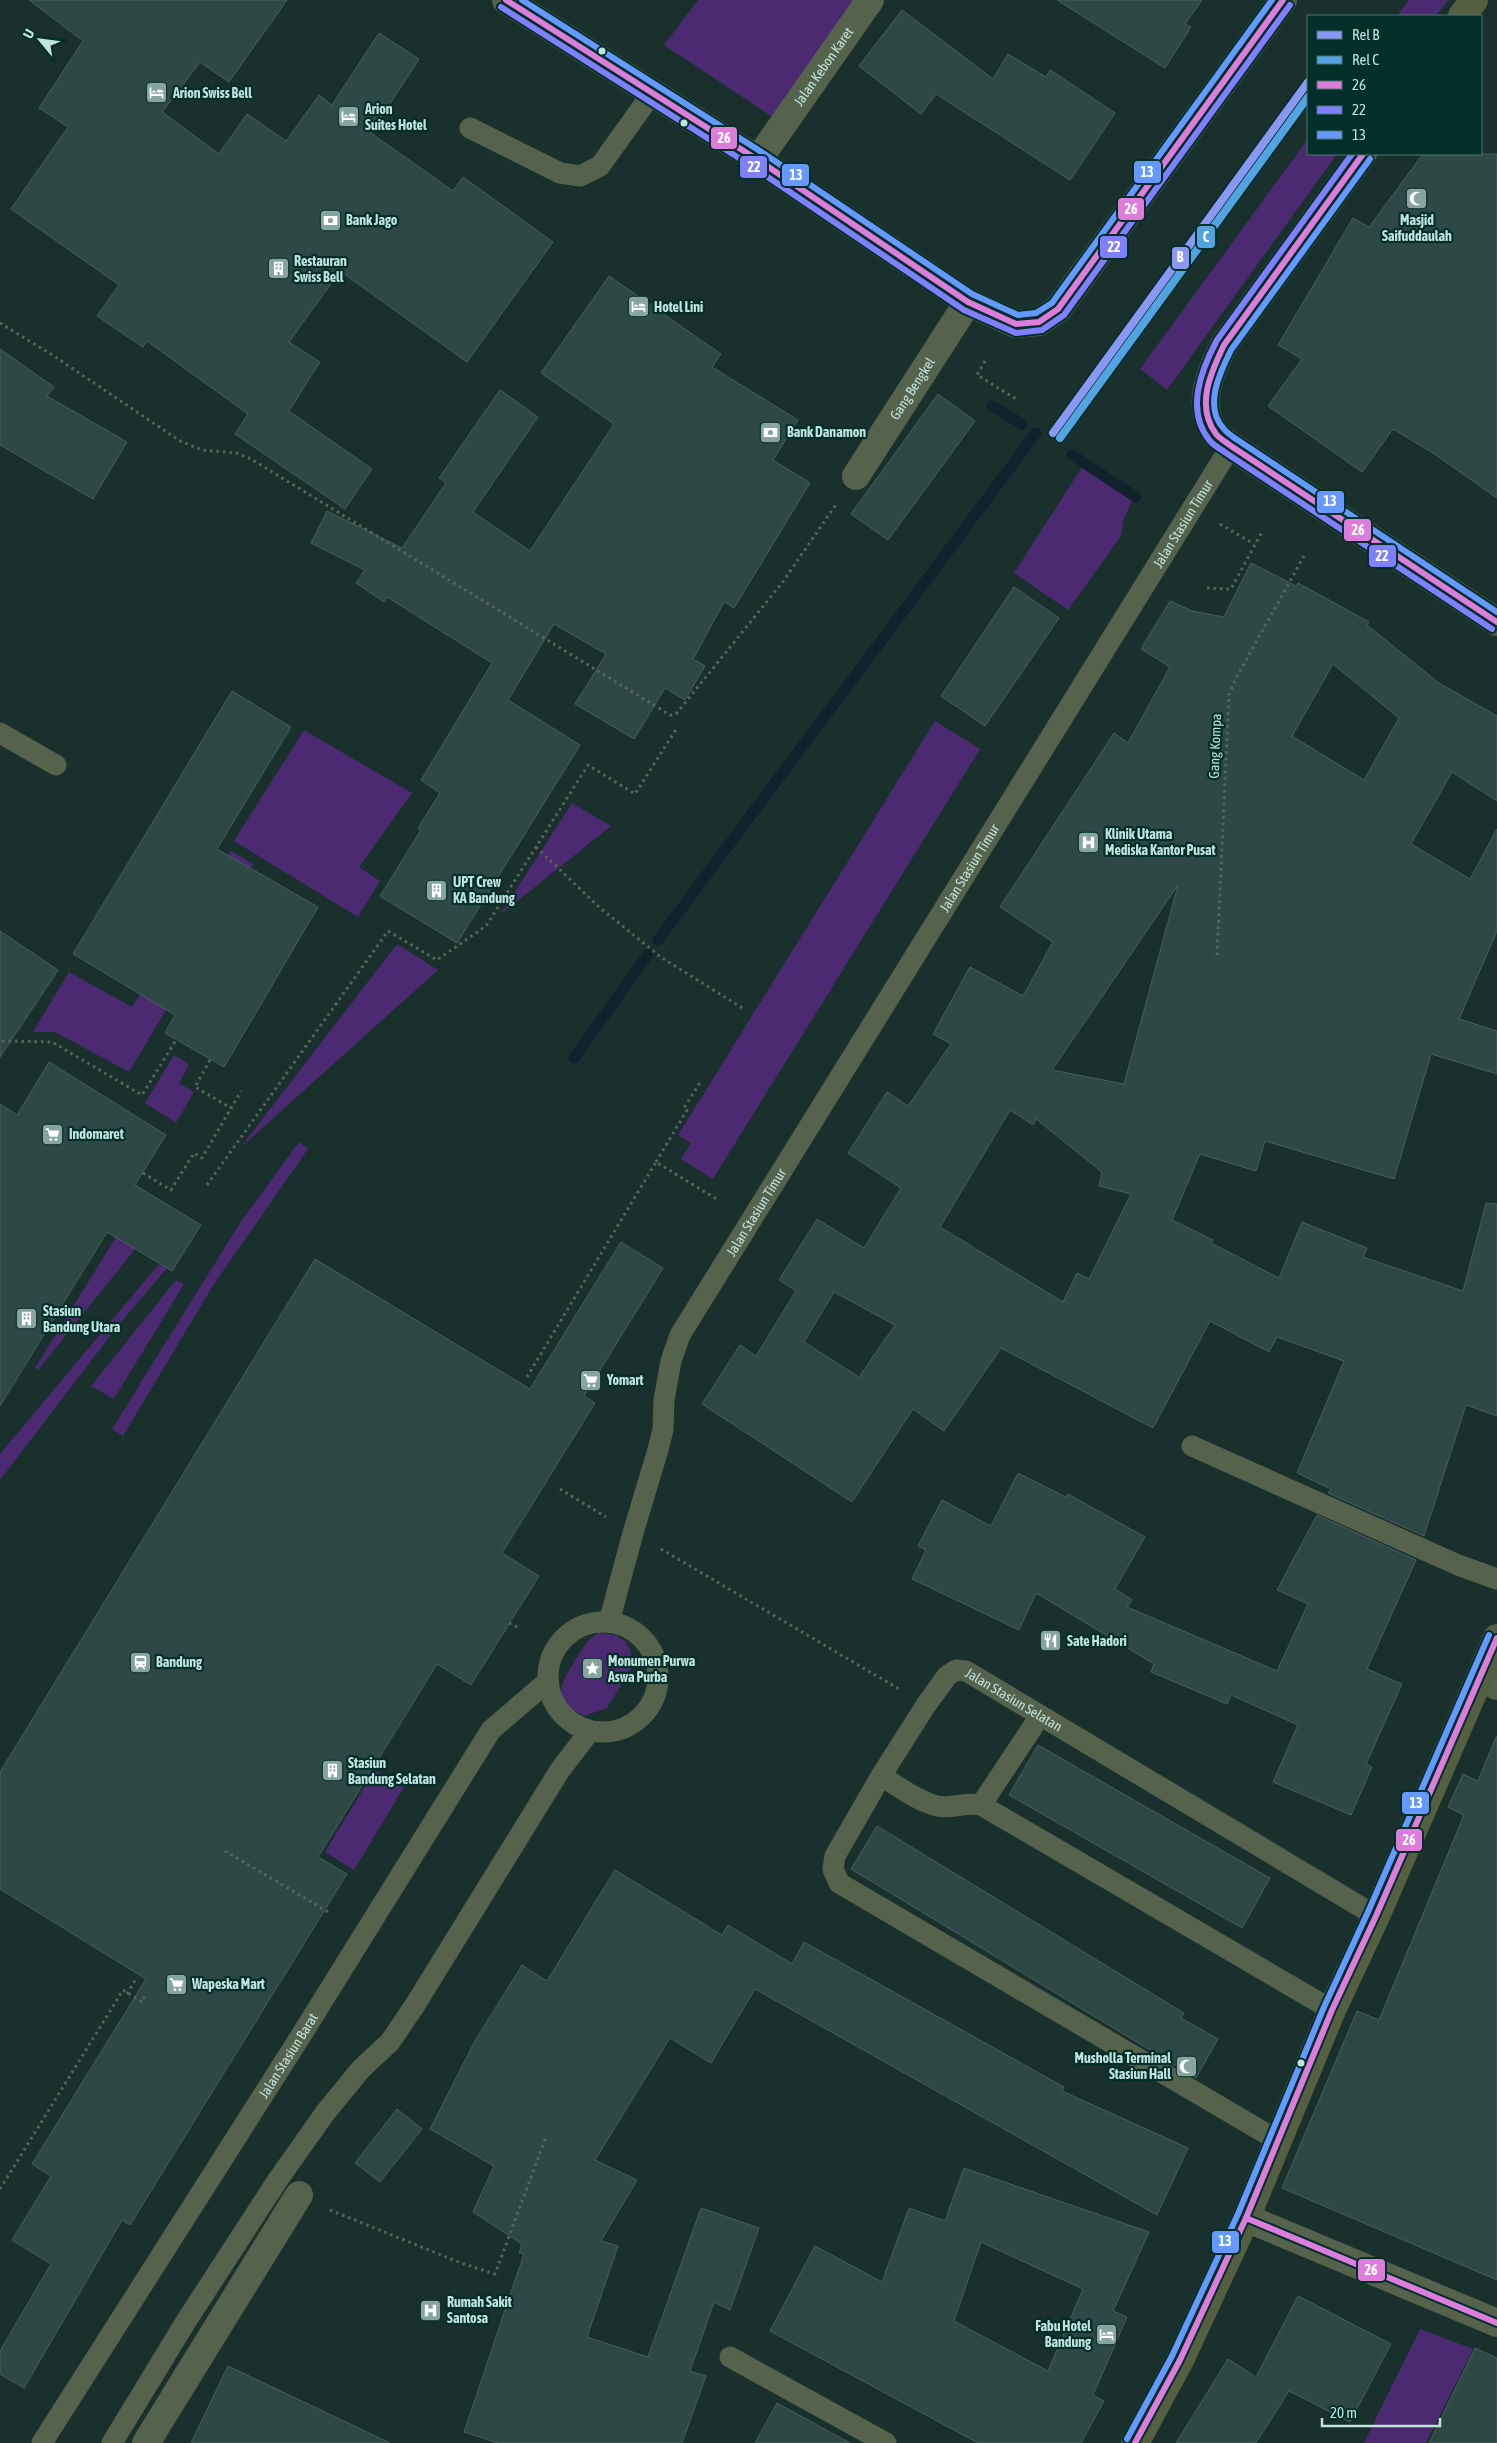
<svg xmlns="http://www.w3.org/2000/svg" width="1497" height="2443" viewBox="0 0 1497 2443" font-family="'Asap Condensed',sans-serif">
<style>
.green{fill:#4b2a72}
.lines{fill:none;stroke-linecap:round;stroke-linejoin:round}
.stream{stroke:#11222d;stroke-width:11}
.building{fill:#2e4845;stroke:#47605c;fill-rule:evenodd}
.path{stroke:#5a6657;stroke-width:3;stroke-dasharray:2.5 4;stroke-linecap:butt}
.service{stroke:#55624c;stroke-width:21}
.minor{stroke:#55624c;stroke-width:28}
.tertiary{stroke:#55624c;stroke-width:28}
.secondary{stroke:#57624b;stroke-width:28}
.primary{stroke:#556043;stroke-width:28}
.bus-1-casing{stroke:#032f2a;stroke-width:10}
.bus-2-casing{stroke:#032f2a;stroke-width:10}
.bus-3-casing{stroke:#032f2a;stroke-width:10}
.bus-1{stroke:#dc7ddb;stroke-width:6}
.bus-2{stroke:#8080ff;stroke-width:6}
.bus-3{stroke:#69f;stroke-width:6}
.rail-1-casing{stroke:#032f2a;stroke-width:11}
.rail-2-casing{stroke:#032f2a;stroke-width:11}
.rail-1{stroke:#8b98f3;stroke-width:8}
.rail-2{stroke:#53a2e1;stroke-width:8}
.bus-dot{fill:#c0e4dd;stroke:#032f2a;stroke-width:2}
.labels{text-anchor:middle;stroke-width:4.5;stroke-linejoin:round;paint-order:stroke}
.street-label{font-size:14px;fill:#c0e4dd;stroke:#032f2a}
.poi-label{font-size:14px;font-weight:bold;fill:#c0e4dd;stroke:#032f2a;text-anchor:start}
.line-badge{stroke:#032f2a;stroke-width:2}
.badge-label{font-size:14px;text-anchor:middle;font-weight:bold;fill:#fff}
</style>
<rect width="100%" height="100%" fill="#19302d"/>
<g class="green">
<polygon points="698,0 858,0 777,120 664,45"/>
<polygon points="1409,0 1448,0 1436,16 1397,16"/>
<polygon points="1308,139 1308,154 1337,154 1167,390 1140,369"/>
<polygon points="1084,464 1134,497 1124,518 1121,536 1068,610 1014,573"/>
<polygon points="935,721 980,749 713,1179 681,1159 691,1143 678,1135"/>
<polygon points="304,730 412,793 359,867 380,881 358,917 234,841"/>
<polygon points="572,803 611,826 500,915"/>
<polygon points="231,851 253,864 129,1072 55,1032 33,1032 69,972 132,1007"/>
<polygon points="397,944 438,970 240,1148"/>
<polygon points="174,1055 189,1065 179,1083 194,1092 176,1123 145,1103"/>
<polygon points="299,1142 308,1149 214,1284 123,1436 112,1429 240,1223"/>
<polygon points="116,1237 136,1248 38,1370 35,1368"/>
<polygon points="159,1264 167,1268 120,1323 0,1480 0,1454"/>
<polygon points="176,1280 184,1284 114,1399 91,1386"/>
<path d="M599,1633L615,1635L625,1641L631,1651L632,1667L607,1708L584,1716C551,1699 559,1686 576,1659C583,1648 587,1639 599,1633Z"/>
<polygon points="375,1770 404,1787 354,1870 325,1852"/>
<polygon points="1420,2329 1473,2349 1426,2443 1364,2443"/>
</g>
<g class="lines">
<g class="stream">
<polyline points="992,406 1022,424"/>
<polyline points="1072,455 1136,497"/>
<polyline points="658,940 1036,433"/>
<polyline points="574,1058 648,954"/>
</g>
</g>
<g class="building">
<polygon points="29,0 287,0 229,82 200,62 162,112 219,154 247,114 286,141 319,95 332,105 379,33 419,59 371,133 453,191 463,177 553,242 467,362 340,271 289,342 320,362 289,411 372,469 345,509 235,434 248,414 147,341 143,347 97,316 119,285 11,209 68,127 39,108 83,41"/>
<polygon points="1057,0 1202,0 1185,24 1191,27 1165,68"/>
<polygon points="902,10 993,79 1008,54 1046,77 1050,70 1115,113 1070,180 936,94 921,114 859,66"/>
<polygon points="1423,154 1497,154 1497,498 1433,453 1393,429 1362,472 1268,406 1302,359 1278,345 1353,218 1369,227"/>
<polygon points="609,276 721,354 712,367 798,420 773,460 810,483 734,608 724,602 693,659 705,666 685,700 665,688 634,739 575,704 606,654 554,624 508,700 580,745 457,943 380,896 421,830 418,828 440,793 421,780 492,663 387,597 384,602 356,583 365,570 311,543 327,511 402,548 446,483 439,478 500,390 538,417 473,512 530,551 614,424 541,373"/>
<polygon points="0,349 54,387 47,396 127,442 93,499 0,445"/>
<polygon points="938,394 975,421 888,540 851,514"/>
<path d="M1251,563L1296,586L1298,583L1369,622L1367,625L1439,683L1497,716V801L1452,772L1411,844L1470,879L1497,829V931L1459,1019L1497,1031V1074L1431,1054L1394,1179L1265,1141L1256,1171L1200,1154L1172,1220L1213,1240L1211,1243L1279,1278L1302,1222L1367,1248L1363,1257L1463,1291L1486,1203L1497,1204V1416L1466,1405L1424,1536L1328,1493L1331,1489L1297,1473L1344,1361L1277,1337L1269,1352L1210,1321L1153,1428L1001,1348L944,1431L913,1409L852,1502L702,1404L740,1345L756,1356L796,1291L779,1280L817,1219L864,1248L901,1188L848,1153L887,1092L908,1106L951,1044L933,1034L970,967L1023,996L1053,942L1000,907L1114,733L1128,743L1170,667L1141,649L1170,601L1192,611L1224,617ZM1333,664L1399,718L1364,780L1292,736ZM1178,885L1124,1084L1052,1070ZM1010,1110L1033,1125L1036,1119L1102,1172L1099,1186L1131,1194L1089,1279L1077,1273L1063,1302L940,1227ZM834,1292L895,1325L859,1377L804,1342Z"/>
<polygon points="1014,587 1059,618 985,726 941,696"/>
<polygon points="232,691 291,727 217,849 318,907 224,1067 165,1033 175,1015 73,954"/>
<polygon points="0,931 58,970 0,1057"/>
<polygon points="49,1062 166,1135 135,1185 201,1225 172,1271 107,1232 0,1406 0,1104 17,1115"/>
<polygon points="621,1242 663,1268 584,1396 595,1403 502,1553 539,1576 471,1685 437,1664 318,1857 347,1874 130,2225 122,2220 24,2388 0,2374 0,2351 51,2264 12,2240 51,2176 32,2164 146,1979 0,1889 0,1772 315,1259 530,1389"/>
<polygon points="1018,1473 1066,1497 1068,1494 1145,1537 1115,1589 1132,1600 1127,1607 1277,1671 1308,1604 1277,1590 1317,1515 1416,1560 1367,1669 1402,1684 1366,1764 1372,1767 1351,1815 1273,1782 1298,1725 1231,1695 1227,1704 1151,1672 1154,1664 1036,1593 1019,1630 912,1579 926,1550 918,1546 942,1500 991,1526"/>
<polygon points="1496,1737 1497,1737 1497,2280 1282,2188 1357,2011 1379,2020 1464,1815 1448,1807 1463,1774 1478,1781"/>
<polygon points="1038,1745 1270,1878 1242,1928 1009,1795"/>
<polygon points="877,1826 1184,2013 1181,2018 1218,2039 1196,2078 851,1869"/>
<polygon points="615,1870 722,1935 728,1925 792,1964 804,1942 1064,2087 1062,2091 1188,2148 1157,2215 755,1989 711,2063 670,2038 595,2160 637,2180 601,2241 618,2246 587,2337 648,2357 701,2208 759,2228 730,2310 714,2302 690,2371 706,2376 682,2443 498,2443 464,2432 524,2254 519,2253 522,2244 473,2212 494,2166 430,2129 475,2041 522,1965 547,1981"/>
<polygon points="397,2109 422,2129 380,2182 355,2163"/>
<path d="M964,2168L1149,2232L1113,2311L1127,2317L1093,2395L1104,2401L1081,2443H978L770,2331L815,2246L882,2282L909,2208L945,2221ZM981,2242L1083,2289L1048,2371L954,2321Z"/>
<polygon points="1298,2296 1391,2344 1350,2422 1289,2391 1256,2443 1176,2443 1228,2359 1256,2377"/>
<polygon points="1475,2348 1497,2358 1497,2443 1429,2443"/>
<polygon points="228,2366 390,2443 191,2443"/>
<polygon points="777,2403 850,2443 755,2443"/>
</g>
<g class="lines">
<g class="path">
<polyline points="0,323 54,356 180,441 202,450 236,453 251,459 670,715 676,714 782,583 837,503"/>
<polyline points="985,361 977,375 1018,400"/>
<polyline points="1220,524 1254,544"/>
<polyline points="1207,588 1231,589 1263,530"/>
<polyline points="536,847 599,907 662,958 744,1009"/>
<polyline points="1217,955 1229,695 1235,680 1304,556"/>
<polyline points="2,1041 52,1042 142,1095 176,1040"/>
<polyline points="210,1060 195,1087 231,1108"/>
<polyline points="656,1162 687,1110 684,1108 701,1081"/>
<polyline points="143,1173 171,1190 194,1153 202,1158 241,1091"/>
<polyline points="207,1185 388,931 437,960 486,926 588,765 635,794 677,728"/>
<polyline points="527,1377 656,1162 718,1200"/>
<polyline points="560,1489 606,1517"/>
<polyline points="661,1549 899,1689"/>
<polyline points="509,1623 517,1627"/>
<polyline points="225,1851 330,1913"/>
<polyline points="127,1994 137,1977"/>
<polyline points="0,2189 123,1990 142,2002 145,1996"/>
<polyline points="330,2210 461,2263 495,2274 546,2137"/>
</g>
<g class="service">
<polyline points="470,128 560,173 580,176 600,166 653,92"/>
<polyline points="0,733 56,765"/>
<polyline points="1192,1446 1458,1565 1497,1579"/>
<circle cx="603" cy="1677" r="55"/>
<path id="s1" d="M609,1622L633,1533L657,1453L663,1430L664,1400L671,1361L680,1335L1231,446"/>
<path d="M881,1776C898,1786 917,1801 937,1806C951,1809 966,1802 981,1805L1332,2010"/>
<polyline points="981,1805 1040,1716"/>
<path id="s2" d="M1277,2140L839,1883L833,1869L835,1856L881,1776L926,1705L947,1676L956,1670L966,1671L1376,1916"/>
<polyline points="730,2357 886,2443"/>
<path id="s3" d="M42,2443L302,2034L491,1730L547,1682"/>
<polyline points="112,2443 185,2323 277,2181 325,2113 361,2069 390,2042 415,2005 560,1770 590,1731"/>
</g>
<g class="minor">
<path id="s4" d="M758,160L870,0"/>
<path id="s5" d="M856,476L968,302"/>
<polyline points="1481,1678 1497,1686"/>
<polyline points="146,2443 299,2195"/>
</g>
<polyline class="tertiary" points="1246,2218 1497,2323"/>
<polyline class="secondary" points="506,0 758,160 968,302 1016,324 1039,322 1058,309 1283,0"/>
<g class="primary">
<polyline points="1462,16 1474,0"/>
<path d="M1363,154L1224,345C1210,372 1195,406 1216,434C1219,438 1227,442 1231,446L1497,622"/>
<polyline points="1135,2443 1180,2360 1246,2218 1332,2010 1376,1916 1497,1638"/>
</g>
<defs>
<g id="bus-1">
<polyline points="506,0 758,160 968,302 1016,324 1039,322 1058,309 1283,0"/>
<path d="M1363,154L1224,345C1211,372 1195,406 1216,434C1220,439 1226,442 1231,446L1497,622"/>
<polyline points="1246,2218 1497,2323"/>
<polyline points="1135,2443 1180,2360 1246,2218 1332,2010 1376,1916 1497,1638"/>
</g>
<g id="bus-2">
<polyline points="501,7 753,167 964,310 1016,333 1042,330 1064,315 1290,5"/>
<path d="M1352,154L1217,340C1201,370 1185,411 1210,441C1214,446 1221,449 1226,453L1492,629"/>
</g>
<g id="bus-3">
<polyline points="522,0 763,153 972,294 1018,315 1036,313 1052,303 1272,0"/>
<path d="M1370,159L1231,350C1220,372 1203,407 1224,429C1227,433 1232,436 1236,439L1497,612"/>
<polyline points="1127,2439 1172,2356 1238,2214 1324,2007 1368,1912 1489,1635"/>
</g>
</defs>
<use href="#bus-1" class="bus-1-casing"/>
<use href="#bus-2" class="bus-2-casing"/>
<use href="#bus-3" class="bus-3-casing"/>
<use href="#bus-1" class="bus-1"/>
<use href="#bus-2" class="bus-2"/>
<use href="#bus-3" class="bus-3"/>
<defs>
<polyline id="rail-1" points="1053,433 1308,82"/>
<polyline id="rail-2" points="1060,438 1308,97"/>
</defs>
<use href="#rail-1" class="rail-1-casing"/>
<use href="#rail-2" class="rail-2-casing"/>
<use href="#rail-1" class="rail-1"/>
<use href="#rail-2" class="rail-2"/>
</g>
<defs>
<symbol id="hotel-square" viewBox="-11 -11 22 22"><rect x="-9" y="-9" width="18" height="18" rx="4" fill="#86a59f" stroke="#032f2a"/><path d="M-6-4.5h1.5V1H6V5H4.5V3h-9V5H-6ZM-4 0a1.8 1.8 0 1 1 3.6 0ZM.5 0V-2.5h3Q6-2.5 6 0Z" fill="#fff"/></symbol>
<symbol id="mosque-square" viewBox="-11 -11 22 22"><rect x="-9" y="-9" width="18" height="18" rx="4" fill="#86a59f" stroke="#032f2a"/><path d="M3.5-4.9A6 6 0 1 0 3.5 4.9A5 5 0 1 1 3.5-4.9Z" fill="#fff"/></symbol>
<symbol id="bank-square" viewBox="-11 -11 22 22"><rect x="-9" y="-9" width="18" height="18" rx="4" fill="#86a59f" stroke="#032f2a"/><path d="M-6-4H6V4H-6ZM0-2.3a2.3 2.3 0 1 0 0 4.6a2.3 2.3 0 1 0 0-4.6Z" fill="#fff"/></symbol>
<symbol id="building-square" viewBox="-11 -11 22 22"><rect x="-9" y="-9" width="18" height="18" rx="4" fill="#86a59f" stroke="#032f2a"/><path d="M-4-6H4V6H1V3H-1V6H-4ZM-2.5-4.3h1.7v1.8h-1.7ZM.8-4.3h1.7v1.8H.8ZM-2.5-1h1.7V.8h-1.7ZM.8-1h1.7V.8H.8Z" fill="#fff"/></symbol>
<symbol id="hospital-square" viewBox="-11 -11 22 22"><rect x="-9" y="-9" width="18" height="18" rx="4" fill="#86a59f" stroke="#032f2a"/><path d="M-5-5h3v3.5h4V-5h3V5h-3V1.5h-4V5h-3Z" fill="#fff"/></symbol>
<symbol id="supermarket-square" viewBox="-11 -11 22 22"><rect x="-9" y="-9" width="18" height="18" rx="4" fill="#86a59f" stroke="#032f2a"/><path d="M-6-5.5h2.5l.6 2H6L4.5 2H-2.5L-4.4-4H-6ZM-1.5 3.2a1.3 1.3 0 1 0 .1 0ZM3 3.2a1.3 1.3 0 1 0 .1 0Z" fill="#fff"/></symbol>
<symbol id="restaurant-square" viewBox="-11 -11 22 22"><rect x="-9" y="-9" width="18" height="18" rx="4" fill="#86a59f" stroke="#032f2a"/><path d="M-5-6h1v4h1v-4h1v4h1v-4h1v5L-1.5 .5V6h-2V.5L-5-1ZM5-6V6H3V1.5H1.5Q1.5-4 5-6Z" fill="#fff"/></symbol>
<symbol id="station-square" viewBox="-11 -11 22 22"><rect x="-9" y="-9" width="18" height="18" rx="4" fill="#86a59f" stroke="#032f2a"/><path d="M-3-6H3Q5-6 5-4V2Q5 4 3 4L4.5 6H3L1.5 4h-3L-3 6H-4.5L-3 4Q-5 4-5 2V-4Q-5-6-3-6ZM-3.5-4v3h7v-3ZM-3.5 1v1.5H-2V1ZM2 1v1.5H3.5V1Z" fill="#fff"/></symbol>
<symbol id="sight-square" viewBox="-11 -11 22 22"><rect x="-9" y="-9" width="18" height="18" rx="4" fill="#86a59f" stroke="#032f2a"/><path d="M0-6L1.8-2.2L6-1.7L2.9 1.2L3.7 5.4L0 3.3L-3.7 5.4L-2.9 1.2L-6-1.7L-1.8-2.2Z" fill="#fff"/></symbol>
</defs>
<g fill-rule="evenodd">
<use href="#hotel-square" x="144" y="80" width="25" height="25"/>
<use href="#hotel-square" x="336" y="104" width="25" height="25"/>
<use href="#mosque-square" x="1404" y="186" width="25" height="25"/>
<use href="#bank-square" x="318" y="208" width="25" height="25"/>
<use href="#building-square" x="266" y="256" width="25" height="25"/>
<use href="#hotel-square" x="626" y="294" width="25" height="25"/>
<use href="#bank-square" x="758" y="420" width="25" height="25"/>
<use href="#hospital-square" x="1076" y="830" width="25" height="25"/>
<use href="#building-square" x="424" y="878" width="25" height="25"/>
<use href="#supermarket-square" x="40" y="1122" width="25" height="25"/>
<use href="#building-square" x="14" y="1306" width="25" height="25"/>
<use href="#supermarket-square" x="578" y="1368" width="25" height="25"/>
<use href="#restaurant-square" x="1038" y="1628" width="25" height="25"/>
<use href="#station-square" x="128" y="1650" width="25" height="25"/>
<use href="#sight-square" x="580" y="1656" width="25" height="25"/>
<use href="#building-square" x="320" y="1758" width="25" height="25"/>
<use href="#supermarket-square" x="164" y="1972" width="25" height="25"/>
<use href="#mosque-square" x="1174" y="2054" width="25" height="25"/>
<use href="#hospital-square" x="418" y="2298" width="25" height="25"/>
<use href="#hotel-square" x="1094" y="2322" width="25" height="25"/>
</g>
<g class="bus-dot">
<circle cx="602" cy="51" r="4.5"/>
<circle cx="684" cy="123" r="4.5"/>
<circle cx="1301" cy="2063" r="4.5"/>
</g>
<g class="labels">
<g class="street-label">
<text dy="5" stroke="none"><textPath href="#s4" startOffset="114">Jalan Kebon Karet</textPath></text>
<text dy="5" stroke="none"><textPath href="#s5" startOffset="104">Gang Bengkel</textPath></text>
<text dy="5" stroke="none"><textPath href="#s1" startOffset="1251">Jalan Stasiun Timur</textPath></text>
<text transform="translate(1215 746) rotate(-88)" y="5">Gang Kompa</text>
<text dy="5" stroke="none"><textPath href="#s1" startOffset="846">Jalan Stasiun Timur</textPath></text>
<text dy="5" stroke="none"><textPath href="#s1" startOffset="441">Jalan Stasiun Timur</textPath></text>
<text dy="5" stroke="none"><textPath href="#s2" startOffset="825">Jalan Stasiun Selatan</textPath></text>
<text dy="5" stroke="none"><textPath href="#s3" startOffset="459">Jalan Stasiun Barat</textPath></text>
</g>
<g class="poi-label">
<text x="173" y="98">Arion Swiss Bell</text>
<text x="365" y="114">Arion<tspan x="365" dy="16">Suites Hotel</tspan></text>
<text x="346" y="225">Bank Jago</text>
<text x="1417" y="225" text-anchor="middle">Masjid<tspan x="1417" dy="16">Saifuddaulah</tspan></text>
<text x="294" y="266">Restauran<tspan x="294" dy="16">Swiss Bell</tspan></text>
<text x="654" y="312">Hotel Lini</text>
<text x="787" y="437">Bank Danamon</text>
<text x="1105" y="839">Klinik Utama<tspan x="1105" dy="16">Mediska Kantor Pusat</tspan></text>
<text x="453" y="887">UPT Crew<tspan x="453" dy="16">KA Bandung</tspan></text>
<text x="69" y="1139">Indomaret</text>
<text x="43" y="1316">Stasiun<tspan x="43" dy="16">Bandung Utara</tspan></text>
<text x="607" y="1385">Yomart</text>
<text x="1067" y="1646">Sate Hadori</text>
<text x="608" y="1666">Monumen Purwa<tspan x="608" dy="16">Aswa Purba</tspan></text>
<text x="156" y="1667">Bandung</text>
<text x="348" y="1768">Stasiun<tspan x="348" dy="16">Bandung Selatan</tspan></text>
<text x="192" y="1989">Wapeska Mart</text>
<text x="1171" y="2063" text-anchor="end">Musholla Terminal<tspan x="1171" dy="16">Stasiun Hall</tspan></text>
<text x="447" y="2307">Rumah Sakit<tspan x="447" dy="16">Santosa</tspan></text>
<text x="1091" y="2331" text-anchor="end">Fabu Hotel<tspan x="1091" dy="16">Bandung</tspan></text>
</g>
</g>
<g class="line-badge">
<rect x="710" y="126" width="28" height="24" rx="5" fill="#dc7ddb"/>
<rect x="739" y="155" width="29" height="24" rx="5" fill="#8080ff"/>
<rect x="1133" y="160" width="29" height="24" rx="5" fill="#69f"/>
<rect x="781" y="163" width="29" height="24" rx="5" fill="#69f"/>
<rect x="1117" y="197" width="28" height="24" rx="5" fill="#dc7ddb"/>
<rect x="1196" y="225" width="20" height="24" rx="5" fill="#53a2e1"/>
<rect x="1099" y="235" width="29" height="24" rx="5" fill="#8080ff"/>
<rect x="1171" y="246" width="19" height="24" rx="5" fill="#8b98f3"/>
<rect x="1316" y="490" width="29" height="24" rx="5" fill="#69f"/>
<rect x="1343" y="518" width="29" height="24" rx="5" fill="#dc7ddb"/>
<rect x="1368" y="544" width="29" height="24" rx="5" fill="#8080ff"/>
<rect x="1401" y="1791" width="29" height="24" rx="5" fill="#69f"/>
<rect x="1395" y="1828" width="28" height="24" rx="5" fill="#dc7ddb"/>
<rect x="1211" y="2230" width="29" height="24" rx="5" fill="#69f"/>
<rect x="1357" y="2258" width="29" height="24" rx="5" fill="#dc7ddb"/>
</g>
<g class="badge-label">
<text x="724" y="143">26</text>
<text x="754" y="172">22</text>
<text x="1147" y="177">13</text>
<text x="796" y="180">13</text>
<text x="1131" y="214">26</text>
<text x="1206" y="242">C</text>
<text x="1114" y="252">22</text>
<text x="1180" y="262">B</text>
<text x="1330" y="506">13</text>
<text x="1358" y="535">26</text>
<text x="1382" y="561">22</text>
<text x="1416" y="1808">13</text>
<text x="1409" y="1845">26</text>
<text x="1225" y="2246">13</text>
<text x="1371" y="2275">26</text>
</g>
<rect x="1307" y="15" width="175" height="140" fill="#032f2a" stroke="#4f7772"/>
<rect x="1317" y="31" width="25" height="8" fill="#8b98f3" stroke="#4f7772"/>
<text x="1352" y="40" font-size="15" fill="#c0e4dd">Rel B</text>
<rect x="1317" y="56" width="25" height="8" fill="#53a2e1" stroke="#4f7772"/>
<text x="1352" y="65" font-size="15" fill="#c0e4dd">Rel C</text>
<rect x="1317" y="81" width="25" height="8" fill="#dc7ddb" stroke="#4f7772"/>
<text x="1352" y="90" font-size="15" fill="#c0e4dd">26</text>
<rect x="1317" y="106" width="25" height="8" fill="#8080ff" stroke="#4f7772"/>
<text x="1352" y="115" font-size="15" fill="#c0e4dd">22</text>
<rect x="1317" y="131" width="25" height="8" fill="#6699ff" stroke="#4f7772"/>
<text x="1352" y="140" font-size="15" fill="#c0e4dd">13</text>
<g transform="translate(40 40) rotate(299)" stroke="#032f2a" stroke-width="4" paint-order="stroke">
<path d="M0-4L9 19L0 12L-9 19Z" fill="#c0e4dd"/>
<text y="-8" font-size="14" font-weight="bold" text-anchor="middle" fill="#c0e4dd">U</text>
</g>
<path d="M1322 2418v8h118v-8" fill="none" stroke="#c0e4dd" stroke-width="2.5"/>
<text x="1330" y="2418" font-size="15" fill="#c0e4dd" stroke="#032f2a" stroke-width="4" paint-order="stroke">20 m</text>
</svg>
